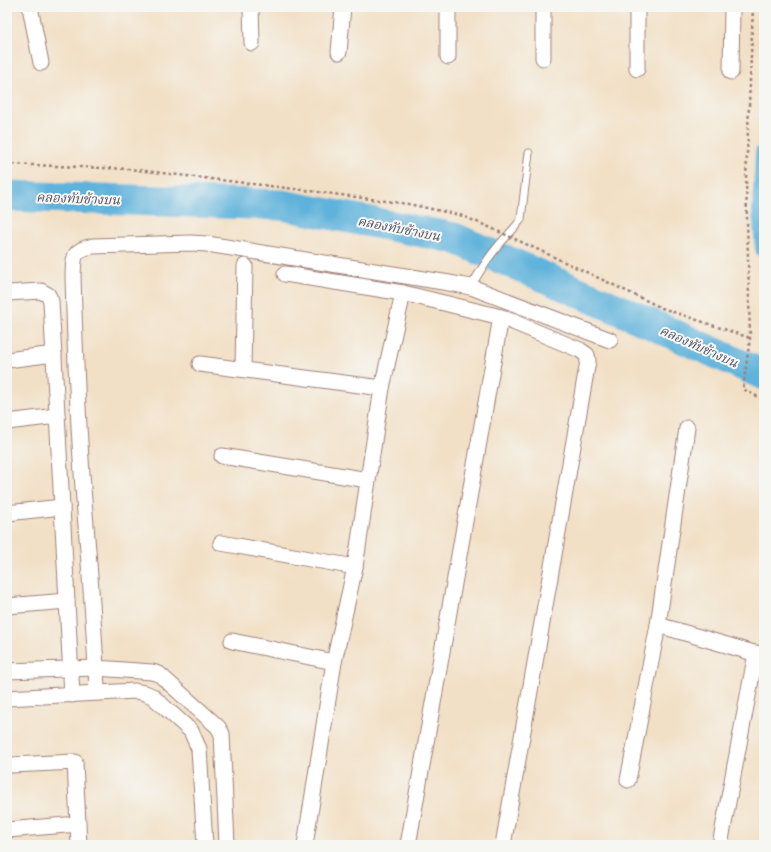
<svg xmlns="http://www.w3.org/2000/svg" width="771" height="852" viewBox="0 0 771 852" font-family="'IM FELL English','Noto Serif Thai',serif">
<style>
.lines{fill:none;stroke-linecap:round;stroke-linejoin:round}
.canal{stroke:#5fb2db;stroke-width:18}
.river{stroke:#5fb2db;stroke-width:31}
.service-casing{stroke:#9e8078;stroke-width:9}
.minor-casing{stroke:#9e8078;stroke-width:17}
.path{stroke:#9e8078;stroke-width:2.5;stroke-dasharray:3 3;stroke-linecap:butt}
.service{stroke:#fff;stroke-width:7}
.minor{stroke:#fff;stroke-width:15}
.path-bridge{stroke:#9e8078;stroke-width:2.5;stroke-dasharray:3 3;stroke-linecap:butt}
.labels{text-anchor:middle;stroke-width:4;stroke-linejoin:round;paint-order:stroke}
.water-label{font-size:13px;font-style:italic;fill:#515269;stroke:#f6f6f2}
</style>
<rect width="100%" height="100%" fill="#f6f6f2"/>
<filter id="ink" filterUnits="userSpaceOnUse"><feTurbulence type="fractalNoise" baseFrequency=".025" numOctaves="2"/><feDisplacementMap in="SourceGraphic" scale="8" xChannelSelector="R" yChannelSelector="G"/><feConvolveMatrix kernelMatrix="1 2 1 2 8 2 1 2 1" color-interpolation-filters="sRGB"/></filter>
<filter id="wash" filterUnits="userSpaceOnUse"><feTurbulence type="fractalNoise" baseFrequency=".012" numOctaves="4" result="noise"/><feDisplacementMap in="SourceGraphic" scale="16" xChannelSelector="R" yChannelSelector="G"/><feGaussianBlur stdDeviation="0.9" result="paint"/><feColorMatrix in="noise" values="0 0 0 0 0 0 0 0 0 0 0 0 0 0 0 0 0 1.4 0 .05"/><feComposite in="paint" operator="in"/></filter>
<g filter="url(#wash)">
<rect width="100%" height="100%" fill="#f2e0c6"/>
<g class="lines">
<polyline class="canal" points="764,153 761,211 764,249"/>
<polyline class="river" points="7,196 282,205 454,238 629,314 764,375"/>
</g>
</g>
<g filter="url(#ink)">
<g class="lines">
<defs>
<path id="service" d="M471,287C479,272 488,258 499,245C506,236 515,229 521,219L529,153"/>
<g id="minor">
<polyline points="30,7 41,63"/>
<polyline points="251,7 252,43"/>
<polyline points="543,7 543,58"/>
<polyline points="339,52 343,7"/>
<polyline points="448,57 448,7"/>
<polyline points="637,69 637,7"/>
<polyline points="731,72 732,7"/>
<polyline points="285,274 403,293 501,317 580,350 587,355 588,361 503,845"/>
<polyline points="7,293 41,291 48,295 51,301 72,695"/>
<polyline points="7,360 54,354"/>
<polyline points="200,364 382,388"/>
<polyline points="243,369 245,266"/>
<polyline points="7,422 57,416"/>
<polyline points="222,456 368,480"/>
<polyline points="7,513 62,507"/>
<polyline points="221,543 355,567"/>
<polyline points="7,606 67,601"/>
<polyline points="658,625 764,656"/>
<polyline points="232,641 334,662"/>
<polyline points="7,671 96,668 152,672 159,674 218,727 222,734 227,845"/>
<path d="M97,693C95,629 89,565 84,500C78,426 75,351 73,276C74,257 72,250 93,246L190,243L207,244L449,283L471,287L610,340"/>
<polyline points="7,698 135,691 145,693 152,696 191,731 199,749 205,845"/>
<polyline points="12,765 75,762 79,845"/>
<polyline points="628,780 658,625 687,428"/>
<polyline points="7,830 78,824"/>
<polyline points="305,845 334,662 355,567 382,388 403,293"/>
<polyline points="408,845 501,317"/>
<polyline points="720,845 756,653"/>
</g>
</defs>
<use href="#service" class="service-casing"/>
<use href="#minor" class="minor-casing"/>
<polyline class="path" points="753,7 746,179 750,338 743,389 764,400"/>
<use href="#service" class="service"/>
<use href="#minor" class="minor"/>
<polyline class="path-bridge" points="7,164 129,169 311,191 408,204 460,215 489,227 584,271 662,308 750,338"/>
</g>
</g>
<g class="labels">
<g class="water-label">
<text transform="translate(78 198) rotate(2)" y="5">คลองทับช้างบน</text>
<text transform="translate(399 228) rotate(11)" y="5">คลองทับช้างบน</text>
<text transform="translate(699 346) rotate(24)" y="5">คลองทับช้างบน</text>
</g>
</g>
<rect width="771" height="852" fill="none" stroke="#f6f6f2" stroke-width="24"/>
</svg>
